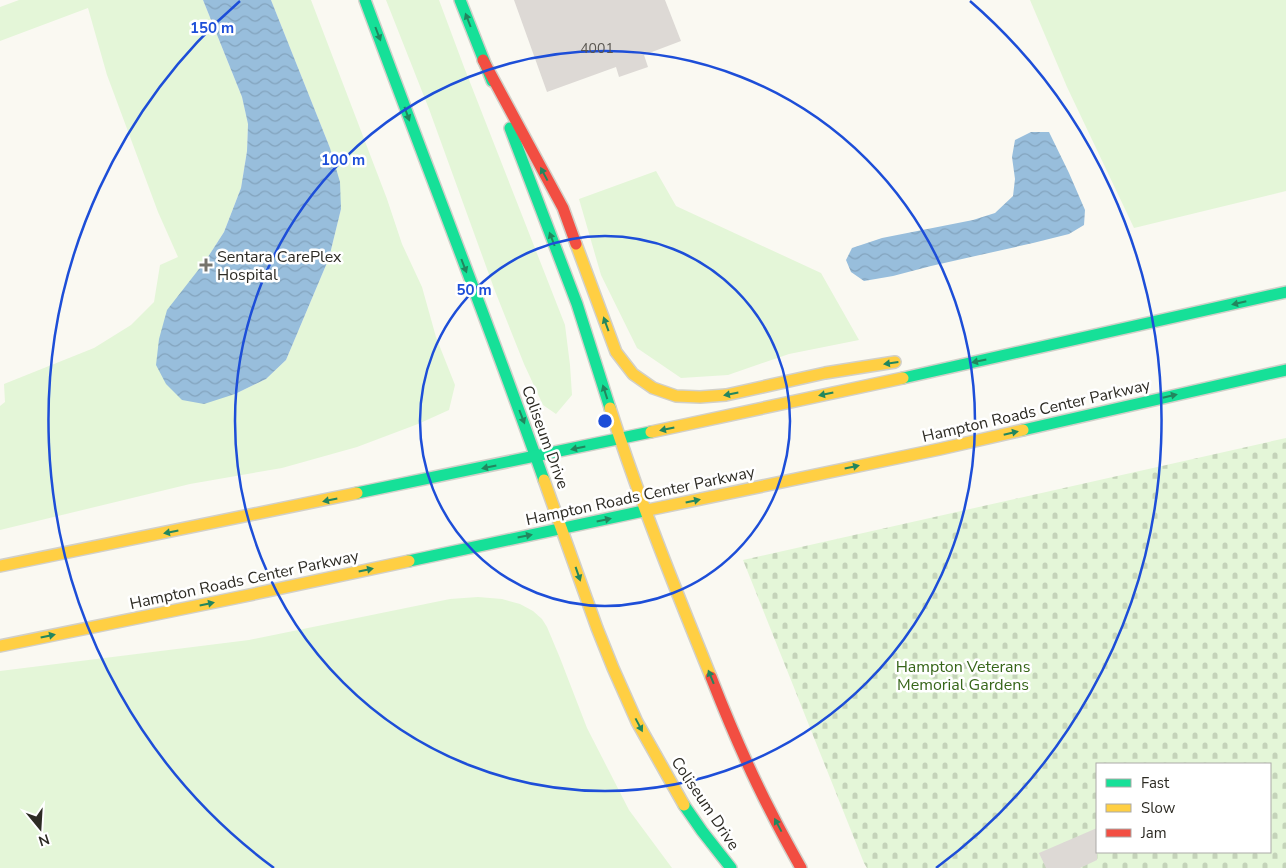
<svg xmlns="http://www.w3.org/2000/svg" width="1286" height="868" viewBox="0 0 1286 868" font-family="'Nunito Sans',sans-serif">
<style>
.green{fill:#e4f6d8}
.cemetery{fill:url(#cemetery-stones);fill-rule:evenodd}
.water{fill:url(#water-waves)}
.building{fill:#ddd9d5}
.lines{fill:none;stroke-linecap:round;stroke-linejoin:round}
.fast-casing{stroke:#d2d0c9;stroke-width:14}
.slow-casing{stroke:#d2d0c9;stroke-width:14}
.jam-casing{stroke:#d2d0c9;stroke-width:14}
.fast{stroke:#16e098;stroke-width:11}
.slow{stroke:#ffcf43;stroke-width:11}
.jam{stroke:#f24e42;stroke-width:11}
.oneway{fill:#22865e}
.ring{fill:none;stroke:#1d4ed8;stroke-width:2.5}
.poi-dot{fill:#75736c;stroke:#fff;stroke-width:2}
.labels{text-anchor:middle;stroke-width:5;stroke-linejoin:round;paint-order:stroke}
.number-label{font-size:14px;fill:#595650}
.poi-label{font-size:16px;fill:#2d2b24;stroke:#fff;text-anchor:start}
.street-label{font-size:16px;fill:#2d2b24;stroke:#fff}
.park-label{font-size:16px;fill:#366518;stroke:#fff}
.centre{fill:#1d4ed8;stroke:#fff;stroke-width:2.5}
.ring-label{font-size:15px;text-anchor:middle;font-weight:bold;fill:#1d4ed8;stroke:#fff;stroke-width:5;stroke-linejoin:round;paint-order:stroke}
</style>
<defs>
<pattern id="cemetery-stones" width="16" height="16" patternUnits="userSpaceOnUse" patternTransform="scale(1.25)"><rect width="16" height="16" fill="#e4f6d8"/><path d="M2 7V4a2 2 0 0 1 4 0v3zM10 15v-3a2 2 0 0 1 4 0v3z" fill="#c4d3b9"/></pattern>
<pattern id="water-waves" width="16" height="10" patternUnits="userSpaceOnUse" patternTransform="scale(1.25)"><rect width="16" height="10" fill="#98bedc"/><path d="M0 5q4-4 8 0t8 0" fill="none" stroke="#83a3bd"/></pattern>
</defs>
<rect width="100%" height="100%" fill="#faf9f2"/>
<g class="green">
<polygon points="19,0 203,0 242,97 248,123 247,151 241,188 224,232 206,260 235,394 266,379 286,360 329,258 341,209 330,148 271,0 311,0 387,199 402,244 422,287 436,337 455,385 449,410 418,424 357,447 282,468 190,484 0,530 0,406 5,402 4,384 94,348 131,325 154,302 160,265 178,257 158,212 107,75 88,8 0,41 0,7"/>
<polygon points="386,0 439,0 464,67 565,325 570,365 572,395 556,414 543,405 524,364 495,291 429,109"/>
<polygon points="1030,0 1286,0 1286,191 1134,228 1067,87"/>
<polygon points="656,171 676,206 821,273 859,340 789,354 728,375 681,378 637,348 601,275 579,199"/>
<polygon points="478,597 502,599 520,604 533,611 542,619 547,627 560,658 587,728 629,810 672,868 0,868 0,671 249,640 450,599"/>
</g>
<path class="cemetery" d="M1286,438V868H867L864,863L743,560ZM1097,764H1270V852H1097Z"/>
<g class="water">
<polygon points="203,0 271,0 330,148 340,182 341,209 329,258 286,360 266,379 235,394 204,404 182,400 166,384 156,365 159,339 167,310 206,260 224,232 241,188 247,151 248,124 242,97"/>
<polygon points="1031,132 1049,132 1069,173 1085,210 1084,225 1069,234 1033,243 931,266 893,276 864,281 851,272 846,260 852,248 882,238 973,220 995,213 1013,196 1015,179 1012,157 1015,140"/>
</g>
<g class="building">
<polygon points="514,0 665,0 681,41 644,55 648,67 619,77 616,67 547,92"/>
<polygon points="1097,828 1097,860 1080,868 1046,868 1039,853"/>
</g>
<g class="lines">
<defs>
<g id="fast">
<path d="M365,0C424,160 487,319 544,480"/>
<polyline points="460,0 492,81"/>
<polyline points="510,128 577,304 610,408"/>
<polyline points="903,378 1286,292"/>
<polyline points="1023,430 1286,370"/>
<polyline points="357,493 651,432"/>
<polyline points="409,561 648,510"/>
<polyline points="684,805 702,831 731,868"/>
</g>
<g id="slow">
<polyline points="576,244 616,352 633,374 653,388 676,396 700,397 726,395 825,373 895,362"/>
<path d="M610,408C639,499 675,588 711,677"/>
<polyline points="651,432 903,378"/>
<polyline points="544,480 597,628 613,668 637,722 684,805"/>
<polyline points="648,510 940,449 1023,430"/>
<polyline points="0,566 357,493"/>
<polyline points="0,646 235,598 409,561"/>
</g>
<g id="jam">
<polyline points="483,60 563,208 576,244"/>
<path d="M711,677C729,723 749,770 772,814C781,832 791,850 801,868"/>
</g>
</defs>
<use href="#fast" class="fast-casing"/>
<use href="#slow" class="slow-casing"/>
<use href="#jam" class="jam-casing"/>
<use href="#fast" class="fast"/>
<use href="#slow" class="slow"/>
<use href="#jam" class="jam"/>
</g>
<defs><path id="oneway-solid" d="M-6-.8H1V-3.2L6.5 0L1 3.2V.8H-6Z" transform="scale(1.25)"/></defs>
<g class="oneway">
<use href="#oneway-solid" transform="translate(468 20) rotate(-111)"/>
<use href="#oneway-solid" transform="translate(378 34) rotate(69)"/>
<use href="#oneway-solid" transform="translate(407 114) rotate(70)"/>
<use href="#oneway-solid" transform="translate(544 174) rotate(-118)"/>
<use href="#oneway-solid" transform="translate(552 239) rotate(-111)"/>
<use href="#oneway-solid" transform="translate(464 266) rotate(69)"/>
<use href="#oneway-solid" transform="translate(1239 303) rotate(167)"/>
<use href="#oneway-solid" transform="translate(606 324) rotate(-110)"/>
<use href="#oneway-solid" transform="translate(979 361) rotate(168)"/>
<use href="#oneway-solid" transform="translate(891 363) rotate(172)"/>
<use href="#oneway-solid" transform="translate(605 392) rotate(-108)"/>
<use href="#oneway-solid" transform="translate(731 394) rotate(169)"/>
<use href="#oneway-solid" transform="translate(826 394) rotate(168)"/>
<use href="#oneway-solid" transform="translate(1170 396) rotate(-13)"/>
<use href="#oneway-solid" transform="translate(522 417) rotate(69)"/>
<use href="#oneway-solid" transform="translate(667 429) rotate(168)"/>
<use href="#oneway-solid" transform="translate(1011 433) rotate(-13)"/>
<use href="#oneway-solid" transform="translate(578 448) rotate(168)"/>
<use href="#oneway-solid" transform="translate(489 467) rotate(168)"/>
<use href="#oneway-solid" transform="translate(852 467) rotate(-12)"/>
<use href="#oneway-solid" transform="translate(330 500) rotate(168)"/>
<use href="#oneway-solid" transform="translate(693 501) rotate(-12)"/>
<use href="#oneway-solid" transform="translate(604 520) rotate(-12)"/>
<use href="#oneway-solid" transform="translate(171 532) rotate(169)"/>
<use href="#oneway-solid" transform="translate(525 536) rotate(-11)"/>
<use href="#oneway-solid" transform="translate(366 570) rotate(-12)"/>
<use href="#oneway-solid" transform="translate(578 574) rotate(71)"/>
<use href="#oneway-solid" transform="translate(207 604) rotate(-12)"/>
<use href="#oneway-solid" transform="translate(48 636) rotate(-12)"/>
<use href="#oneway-solid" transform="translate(711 677) rotate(-112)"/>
<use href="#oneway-solid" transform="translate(639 725) rotate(62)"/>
<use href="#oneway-solid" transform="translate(778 825) rotate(-118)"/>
</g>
<g class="ring">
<circle cx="605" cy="421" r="185"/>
<circle cx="605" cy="421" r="370"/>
<path d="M274 868A556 556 0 0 1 240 1M970 1A556 556 0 0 1 936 868"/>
</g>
<path class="poi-dot" d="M203.5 257.5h5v5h5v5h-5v5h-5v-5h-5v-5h5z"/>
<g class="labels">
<g class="number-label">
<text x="597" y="53">4001</text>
</g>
<g class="poi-label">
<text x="217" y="262">Sentara CarePlex<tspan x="217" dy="18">Hospital</tspan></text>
</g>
<g class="street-label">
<text transform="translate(1036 410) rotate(-13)" y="6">Hampton Roads Center Parkway</text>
<text transform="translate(546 437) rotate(70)" y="6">Coliseum Drive</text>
<text transform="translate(640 495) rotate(-12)" y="6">Hampton Roads Center Parkway</text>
<text transform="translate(244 579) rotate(-12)" y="6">Hampton Roads Center Parkway</text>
<text transform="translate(706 803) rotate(56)" y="6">Coliseum Drive</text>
</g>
<g class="park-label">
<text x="963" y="672">Hampton Veterans<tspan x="963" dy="18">Memorial Gardens</tspan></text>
</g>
</g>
<circle cx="605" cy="421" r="8" class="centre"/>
<g class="ring-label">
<text x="212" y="33">150 m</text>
<text x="343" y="165">100 m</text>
<text x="474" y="295">50 m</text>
</g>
<rect x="1096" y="763" width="175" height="90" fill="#ffffff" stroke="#abaaa7"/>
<rect x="1106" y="779" width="25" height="8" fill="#16e098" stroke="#abaaa7"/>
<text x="1141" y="788" font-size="15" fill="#2d2b24">Fast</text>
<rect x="1106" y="804" width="25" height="8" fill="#ffcf43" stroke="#abaaa7"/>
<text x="1141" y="813" font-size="15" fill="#2d2b24">Slow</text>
<rect x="1106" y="829" width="25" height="8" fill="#f24e42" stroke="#abaaa7"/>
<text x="1141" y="838" font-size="15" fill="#2d2b24">Jam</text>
<g transform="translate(40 828) rotate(162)" stroke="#ffffff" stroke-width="4" paint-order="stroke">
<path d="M0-4L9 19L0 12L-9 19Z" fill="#2d2b24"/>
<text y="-8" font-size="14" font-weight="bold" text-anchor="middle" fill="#2d2b24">N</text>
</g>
</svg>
